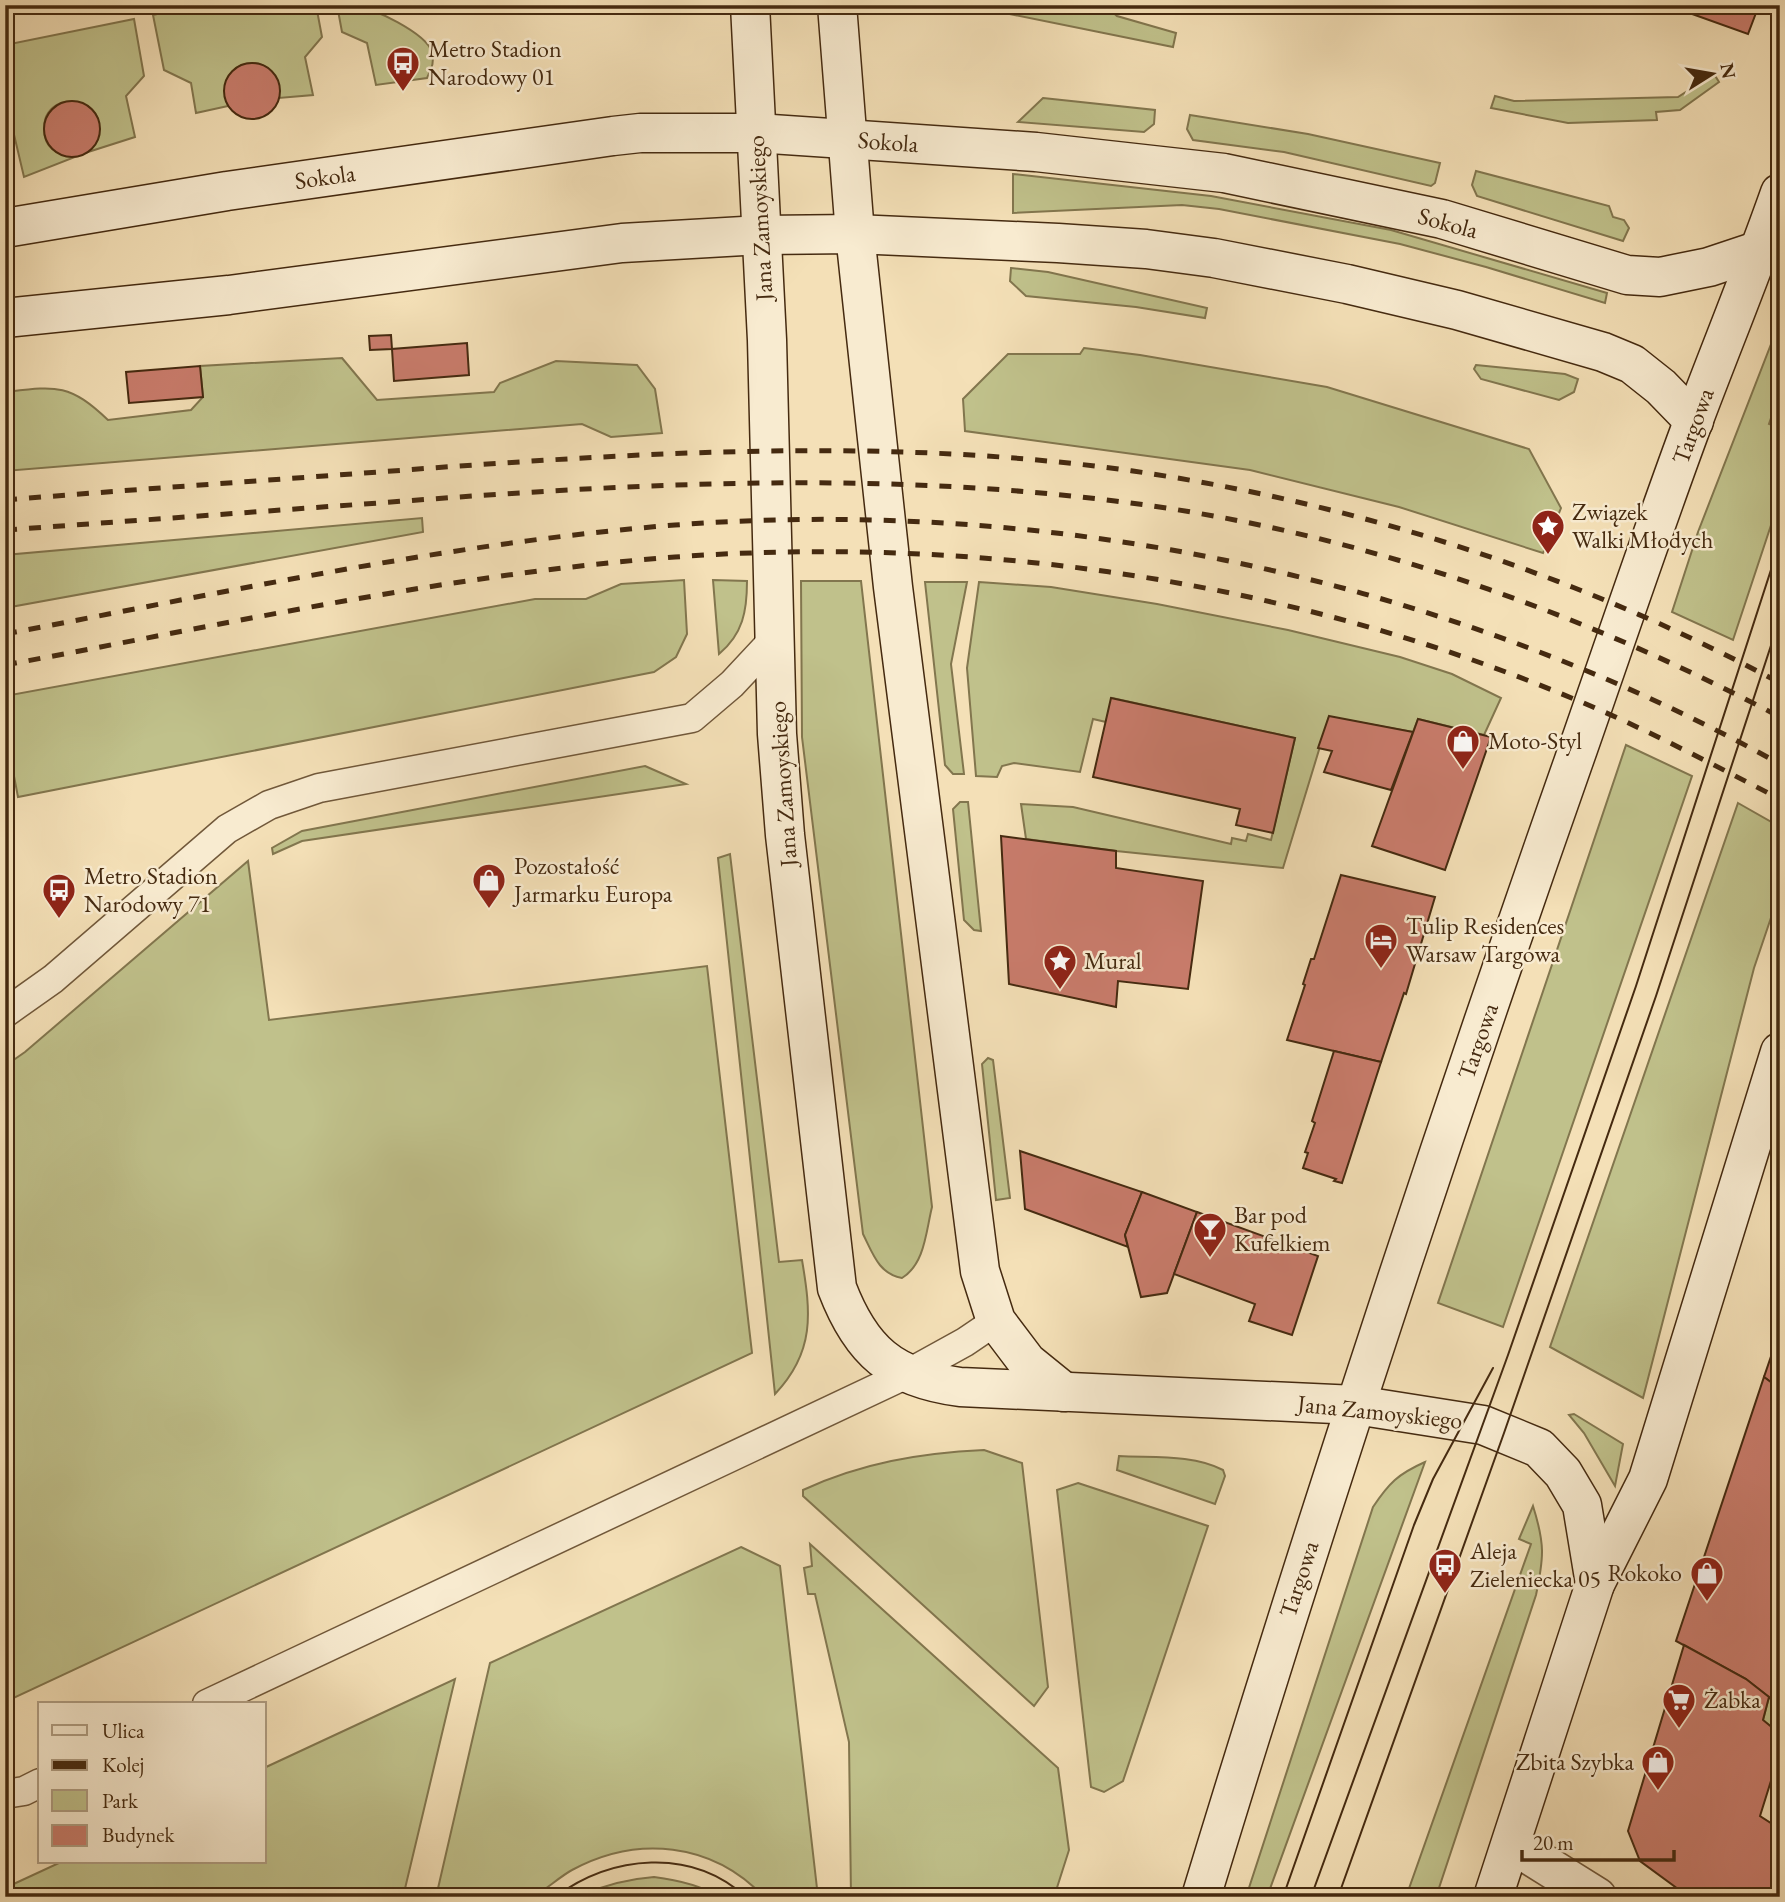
<svg xmlns="http://www.w3.org/2000/svg" width="1785" height="1902" viewBox="0 0 1785 1902" font-family="'EB Garamond',serif">
<style>
.green{fill:#c0c18b;stroke:#82764e;stroke-width:2}
.building{fill:#c97c6c;stroke:#452a10;stroke-width:2}
.lines{fill:none;stroke-linecap:round;stroke-linejoin:round}
.lane-casing{stroke:#71583a;stroke-width:31}
.street-casing{stroke:#71583a;stroke-width:41}
.secondary-casing{stroke:#452a10;stroke-width:41}
.lane{stroke:#f8ebd0;stroke-width:28}
.street{stroke:#f8ebd0;stroke-width:38}
.secondary{stroke:#f8ebd0;stroke-width:38}
.tram{stroke:#452a10;stroke-width:2}
.rail{stroke:#452a10;stroke-width:5;stroke-dasharray:12 12;stroke-linecap:butt}
.labels{text-anchor:middle;stroke-width:5;stroke-linejoin:round;paint-order:stroke}
.poi-label{font-size:24px;fill:#452a10;stroke:#f8ebd0;text-anchor:start}
.street-label{font-size:24px;fill:#452a10;stroke:#f8ebd0}
</style>
<rect width="100%" height="100%" fill="#f4e0b7"/>
<filter id="stains"><feTurbulence type="fractalNoise" baseFrequency=".00286" numOctaves="4"/><feColorMatrix values="0 0 0 0 .2 0 0 0 0 .09 0 0 0 0 .02 0 0 0 .5 -.17"/></filter>
<radialGradient id="worn" r=".72"><stop offset=".6" stop-color="#630" stop-opacity="0"/><stop offset="1" stop-color="#630" stop-opacity=".3"/></radialGradient>
<g class="green">
<path d="M196,5H316L322,37L305,57L313,95L279,98C280,44 211,57 228,106L196,113L191,83L164,70L153,15Z"/>
<path d="M337,5C342,5 348,5 353,5C372,7 426,33 432,52C435,62 431,69 427,78L376,85L367,43L342,32Z"/>
<polygon points="965,5 1105,5 1117,16 1176,33 1173,47"/>
<path d="M134,19L144,76L126,96L135,137L88,152C130,97 34,80 45,137C48,151 62,155 75,157L24,177L11,122L5,119V45Z"/>
<polygon points="1714,74 1719,82 1680,110 1656,112 1657,120 1568,123 1491,108 1495,96 1514,101 1678,97"/>
<polygon points="1043,98 1155,110 1154,124 1144,132 1018,122"/>
<polygon points="1190,115 1308,134 1440,163 1435,183 1431,186 1284,152 1193,140 1187,129"/>
<polygon points="1476,171 1609,206 1613,217 1624,220 1629,228 1623,241 1477,196 1472,185"/>
<polygon points="1013,174 1211,196 1391,230 1607,293 1605,303 1486,267 1400,244 1219,209 1182,205 1013,213"/>
<polygon points="1011,268 1048,272 1207,308 1205,318 1136,307 1026,296 1010,281"/>
<polygon points="1780,321 1780,392 1769,424 1780,428 1780,498 1733,640 1672,612 1698,532"/>
<polygon points="1084,348 1140,355 1327,387 1529,449 1561,508 1543,553 1399,507 1250,470 965,431 963,399 1008,354 1080,354"/>
<path d="M342,358L377,400L494,392L500,383L556,361L637,365L655,389L662,433L611,437L582,424L5,471V392C56,386 69,383 108,420L191,410L203,397L200,366Z"/>
<polygon points="1476,365 1565,374 1578,379 1574,392 1559,400 1481,379 1474,369"/>
<polygon points="422,518 423,532 5,608 5,555"/>
<polygon points="684,580 687,634 676,657 654,672 18,797 9,750 5,750 5,696 535,599 586,599 621,584"/>
<path d="M713,580L747,581C747,611 743,634 719,654Z"/>
<path d="M801,581H861L932,1207C926,1231 925,1264 902,1278C879,1274 873,1254 863,1234L802,737Z"/>
<polygon points="925,582 967,582 951,664 964,774 953,774 945,765"/>
<polygon points="979,582 1051,587 1157,604 1288,630 1400,657 1452,674 1501,698 1484,735 1418,719 1413,732 1329,717 1283,868 1116,851 1026,839 1021,804 1073,807 1231,844 1232,838 1246,841 1248,834 1271,840 1295,738 1112,698 1106,722 1093,719 1080,772 1014,763 1002,766 997,777 976,776 967,668"/>
<polygon points="1626,745 1692,776 1503,1327 1438,1303"/>
<polygon points="645,766 686,784 302,841 273,854 272,848 302,831"/>
<polygon points="960,802 968,802 981,931 974,930 964,920 953,809"/>
<polygon points="1738,803 1780,827 1780,891 1754,968 1643,1398 1550,1347"/>
<path d="M730,854L779,1262L802,1260C811,1313 815,1352 775,1394L718,858Z"/>
<polygon points="248,861 269,1020 707,966 752,1353 5,1702 5,1066 25,1052"/>
<polygon points="988,1058 993,1060 1010,1198 996,1200 982,1064"/>
<polygon points="1574,1414 1623,1444 1615,1486 1584,1433 1569,1415"/>
<path d="M984,1450L1022,1463L1048,1687L1034,1706L803,1496V1490C861,1463 920,1453 984,1450Z"/>
<path d="M1119,1456C1152,1458 1193,1454 1223,1470L1225,1476L1215,1504L1117,1470Z"/>
<path d="M1425,1462L1267,1897H1246L1373,1507C1389,1483 1398,1474 1425,1462Z"/>
<polygon points="1078,1483 1208,1526 1123,1781 1104,1792 1091,1787 1057,1490"/>
<path d="M1533,1506C1545,1544 1544,1557 1536,1595L1436,1897H1406L1531,1544L1519,1539Z"/>
<polygon points="810,1544 1058,1768 1069,1850 1054,1897 851,1897 849,1742 815,1594 808,1594 804,1568 812,1566"/>
<path d="M741,1547L780,1566L818,1897H764C712,1842 637,1835 572,1870C562,1875 539,1895 532,1897C524,1898 514,1897 506,1897C482,1897 459,1897 436,1897L490,1663Z"/>
<polygon points="455,1679 403,1897 5,1897 5,1888 61,1862 264,1862 264,1768"/>
<polygon points="1769,1697 1780,1706 1780,1734 1763,1720"/>
<path d="M654,1877C678,1880 700,1885 720,1897H577C603,1885 626,1879 654,1877Z"/>
</g>
<g class="building">
<polygon points="1667,5 1759,5 1748,34"/>
<circle cx="252" cy="91" r="28"/>
<circle cx="72" cy="129" r="28"/>
<polygon points="391,335 392,349 370,350 369,336"/>
<polygon points="467,343 469,375 394,381 392,349"/>
<polygon points="200,366 203,397 129,403 126,372"/>
<polygon points="1111,698 1295,738 1273,833 1236,825 1240,809 1093,777"/>
<polygon points="1329,716 1413,732 1391,790 1324,772 1332,751 1318,748"/>
<polygon points="1418,719 1491,737 1445,870 1372,846"/>
<polygon points="1001,836 1116,851 1116,868 1203,881 1188,989 1118,981 1116,1007 1009,984"/>
<polygon points="1341,875 1435,897 1406,994 1404,993 1381,1062 1287,1040 1305,985 1303,984 1311,959 1314,959"/>
<polygon points="1334,1051 1381,1062 1342,1183 1334,1181 1336,1179 1303,1168 1308,1153 1305,1152 1315,1123 1312,1121"/>
<polygon points="1020,1151 1142,1192 1125,1235 1128,1247 1025,1209"/>
<polygon points="1142,1192 1197,1212 1167,1293 1141,1297 1125,1235"/>
<polygon points="1197,1212 1318,1256 1292,1335 1249,1321 1255,1304 1174,1274"/>
<polygon points="1780,1330 1780,1389 1764,1377"/>
<polygon points="1764,1377 1780,1389 1780,1673 1771,1699 1746,1679 1676,1641"/>
<polygon points="1684,1645 1746,1679 1769,1697 1763,1720 1780,1734 1780,1752 1760,1816 1780,1829 1780,1897 1689,1897 1640,1861 1628,1831"/>
</g>
<g class="lines">
<defs>
<g id="lane">
<polyline points="5,1013 53,979 227,829 269,805 319,788 692,718 732,684 775,638"/>
<polyline points="207,1704 907,1374 965,1342 996,1321"/>
<polyline points="5,1794 24,1791 40,1783"/>
</g>
<polyline id="street" points="1512,1844 1597,1897"/>
<g id="secondary">
<path d="M750,5L767,340L777,734L785,835L837,1288C861,1351 892,1378 960,1387L1356,1405L1483,1425L1539,1448L1563,1473L1582,1505L1595,1584"/>
<polyline points="837,5 855,234 893,587 980,1271 996,1321 1027,1362 1064,1392"/>
<polyline points="5,228 227,191 613,136 640,133 756,133 1036,152 1224,173 1442,219 1627,275 1660,277 1709,267 1760,250"/>
<polyline points="5,318 229,295 622,243 761,235 855,234 1058,243 1146,249 1214,258 1347,284 1457,310 1603,352 1632,364 1661,387 1694,421"/>
<path d="M1201,1897C1317,1516 1441,1138 1573,763C1613,649 1651,535 1693,422C1722,345 1753,270 1780,193"/>
<polyline points="1493,1897 1595,1584 1648,1479 1780,1052"/>
</g>
</defs>
<use href="#lane" class="lane-casing"/>
<use href="#street" class="street-casing"/>
<use href="#secondary" class="secondary-casing"/>
<use href="#lane" class="lane"/>
<use href="#street" class="street"/>
<use href="#secondary" class="secondary"/>
<g class="tram">
<path d="M555,1897C612,1855 691,1847 746,1897"/>
<polyline points="1283,1897 1414,1525 1433,1479 1493,1368"/>
<polyline points="1311,1897 1508,1355 1636,986 1780,542"/>
<polyline points="1338,1897 1504,1433 1656,996 1780,618"/>
</g>
<g class="rail">
<path d="M5,500C139,489 272,480 405,470C647,452 892,437 1133,471C1359,504 1579,575 1780,683"/>
<path d="M5,530C130,521 254,512 378,503C625,484 868,470 1115,501C1347,529 1574,608 1780,717"/>
<path d="M5,634C227,592 449,543 675,525C1054,496 1446,579 1780,764"/>
<path d="M5,665C227,624 450,574 675,557C979,535 1293,581 1574,699C1644,728 1712,764 1780,799"/>
</g>
</g>
<defs>
<symbol id="bus-pin" viewBox="-11 -11 22 30"><path d="M0 17L-7.5 6A9.5 9.5 0 1 1 7.5 6Z" fill="#8f2418" stroke="#f8ebd0"/><path d="M-5-6H5V4H4V6H2V4H-2V6H-4V4H-5ZM-3.5-4V0h7V-4ZM-3.5 1.2v1.5H-2V1.2ZM2 1.2v1.5H3.5V1.2Z" fill="#fff"/></symbol>
<symbol id="sight-pin" viewBox="-11 -11 22 30"><path d="M0 17L-7.5 6A9.5 9.5 0 1 1 7.5 6Z" fill="#8f2418" stroke="#f8ebd0"/><path d="M0-6L1.8-2.2L6-1.7L2.9 1.2L3.7 5.4L0 3.3L-3.7 5.4L-2.9 1.2L-6-1.7L-1.8-2.2Z" fill="#fff"/></symbol>
<symbol id="shop-pin" viewBox="-11 -11 22 30"><path d="M0 17L-7.5 6A9.5 9.5 0 1 1 7.5 6Z" fill="#8f2418" stroke="#f8ebd0"/><path d="M-5-2.5h2.3a2.7 3.5 0 0 1 5.4 0H5L5.5 6h-11ZM-1.5-2.5h3a1.5 2.3 0 0 0-3 0Z" fill="#fff"/></symbol>
<symbol id="hotel-pin" viewBox="-11 -11 22 30"><path d="M0 17L-7.5 6A9.5 9.5 0 1 1 7.5 6Z" fill="#8f2418" stroke="#f8ebd0"/><path d="M-6-4.5h1.5V1H6V5H4.5V3h-9V5H-6ZM-4 0a1.8 1.8 0 1 1 3.6 0ZM.5 0V-2.5h3Q6-2.5 6 0Z" fill="#fff"/></symbol>
<symbol id="bar-pin" viewBox="-11 -11 22 30"><path d="M0 17L-7.5 6A9.5 9.5 0 1 1 7.5 6Z" fill="#8f2418" stroke="#f8ebd0"/><path d="M-6-5H6L.8 .8V4.5H3.5V6h-7V4.5H-.8V.8Z" fill="#fff"/></symbol>
<symbol id="supermarket-pin" viewBox="-11 -11 22 30"><path d="M0 17L-7.5 6A9.5 9.5 0 1 1 7.5 6Z" fill="#8f2418" stroke="#f8ebd0"/><path d="M-6-5.5h2.5l.6 2H6L4.5 2H-2.5L-4.4-4H-6ZM-1.5 3.2a1.3 1.3 0 1 0 .1 0ZM3 3.2a1.3 1.3 0 1 0 .1 0Z" fill="#fff"/></symbol>
</defs>
<g fill-rule="evenodd">
<use href="#bus-pin" x="384" y="44" width="38" height="52"/>
<use href="#sight-pin" x="1529" y="507" width="38" height="52"/>
<use href="#shop-pin" x="1444" y="722" width="38" height="52"/>
<use href="#shop-pin" x="470" y="861" width="38" height="52"/>
<use href="#bus-pin" x="40" y="871" width="38" height="52"/>
<use href="#hotel-pin" x="1362" y="921" width="38" height="52"/>
<use href="#sight-pin" x="1041" y="942" width="38" height="52"/>
<use href="#bar-pin" x="1191" y="1210" width="38" height="52"/>
<use href="#bus-pin" x="1426" y="1546" width="38" height="52"/>
<use href="#shop-pin" x="1688" y="1554" width="38" height="52"/>
<use href="#supermarket-pin" x="1660" y="1681" width="38" height="52"/>
<use href="#shop-pin" x="1639" y="1743" width="38" height="52"/>
</g>
<g class="labels">
<g class="poi-label">
<text x="428" y="57">Metro Stadion<tspan x="428" dy="28">Narodowy 01</tspan></text>
<text x="1572" y="520">Związek<tspan x="1572" dy="28">Walki Młodych</tspan></text>
<text x="1488" y="749">Moto-Styl</text>
<text x="514" y="874">Pozostałość<tspan x="514" dy="28">Jarmarku Europa</tspan></text>
<text x="84" y="884">Metro Stadion<tspan x="84" dy="28">Narodowy 71</tspan></text>
<text x="1406" y="934">Tulip Residences<tspan x="1406" dy="28">Warsaw Targowa</tspan></text>
<text x="1084" y="969">Mural</text>
<text x="1234" y="1223">Bar pod<tspan x="1234" dy="28">Kufelkiem</tspan></text>
<text x="1470" y="1559">Aleja<tspan x="1470" dy="28">Zieleniecka 05</tspan></text>
<text x="1682" y="1581" text-anchor="end">Rokoko</text>
<text x="1704" y="1708">Żabka</text>
<text x="1634" y="1770" text-anchor="end">Zbita Szybka</text>
</g>
<g class="street-label">
<text transform="translate(888 142) rotate(4)" y="8">Sokola</text>
<text transform="translate(325 177) rotate(-8)" y="8">Sokola</text>
<text transform="translate(760 218) rotate(-93)" y="8">Jana Zamoyskiego</text>
<text transform="translate(1448 223) rotate(15)" y="8">Sokola</text>
<text transform="translate(1693 426) rotate(-70)" y="8">Targowa</text>
<text transform="translate(783 784) rotate(-94)" y="8">Jana Zamoyskiego</text>
<text transform="translate(1478 1041) rotate(-71)" y="8">Targowa</text>
<text transform="translate(1380 1412) rotate(6)" y="8">Jana Zamoyskiego</text>
<text transform="translate(1299 1579) rotate(-72)" y="8">Targowa</text>
</g>
</g>
<rect width="1785" height="1902" fill="none" stroke="#f4e0b7" stroke-width="28"/>
<rect x="7" y="7" width="1771" height="1888" fill="none" stroke="#452a10" stroke-width="3.5"/>
<rect x="14" y="14" width="1757" height="1874" fill="none" stroke="#452a10" stroke-width="2"/>
<rect x="38" y="1702" width="228" height="161" fill="#f8ebd0" stroke="#b09e83" stroke-width="2"/>
<rect x="52" y="1725" width="35" height="10" fill="#f8ebd0" stroke="#b09e83" stroke-width="2"/>
<text x="102" y="1738" font-size="21" fill="#452a10">Ulica</text>
<rect x="52" y="1760" width="35" height="10" fill="#452a10" stroke="#b09e83" stroke-width="2"/>
<text x="102" y="1772" font-size="21" fill="#452a10">Kolej</text>
<rect x="52" y="1790" width="35" height="21" fill="#c0c18b" stroke="#b09e83" stroke-width="2"/>
<text x="102" y="1808" font-size="21" fill="#452a10">Park</text>
<rect x="52" y="1825" width="35" height="21" fill="#c97c6c" stroke="#b09e83" stroke-width="2"/>
<text x="102" y="1842" font-size="21" fill="#452a10">Budynek</text>
<g transform="translate(1712 74) rotate(79)" stroke="#f8ebd0" stroke-width="5" paint-order="stroke">
<path d="M0-5L12 26L0 18L-12 26Z" fill="#452a10"/>
<text y="-10" font-size="19" font-weight="bold" text-anchor="middle" fill="#452a10">N</text>
</g>
<path d="M1522 1850v10h152v-10" fill="none" stroke="#452a10" stroke-width="3.5"/>
<text x="1533" y="1850" font-size="21" fill="#452a10" stroke="#f8ebd0" stroke-width="5" paint-order="stroke">20 m</text>
<rect width="100%" height="100%" filter="url(#stains)"/>
<rect width="100%" height="100%" fill="url(#worn)"/>
</svg>
